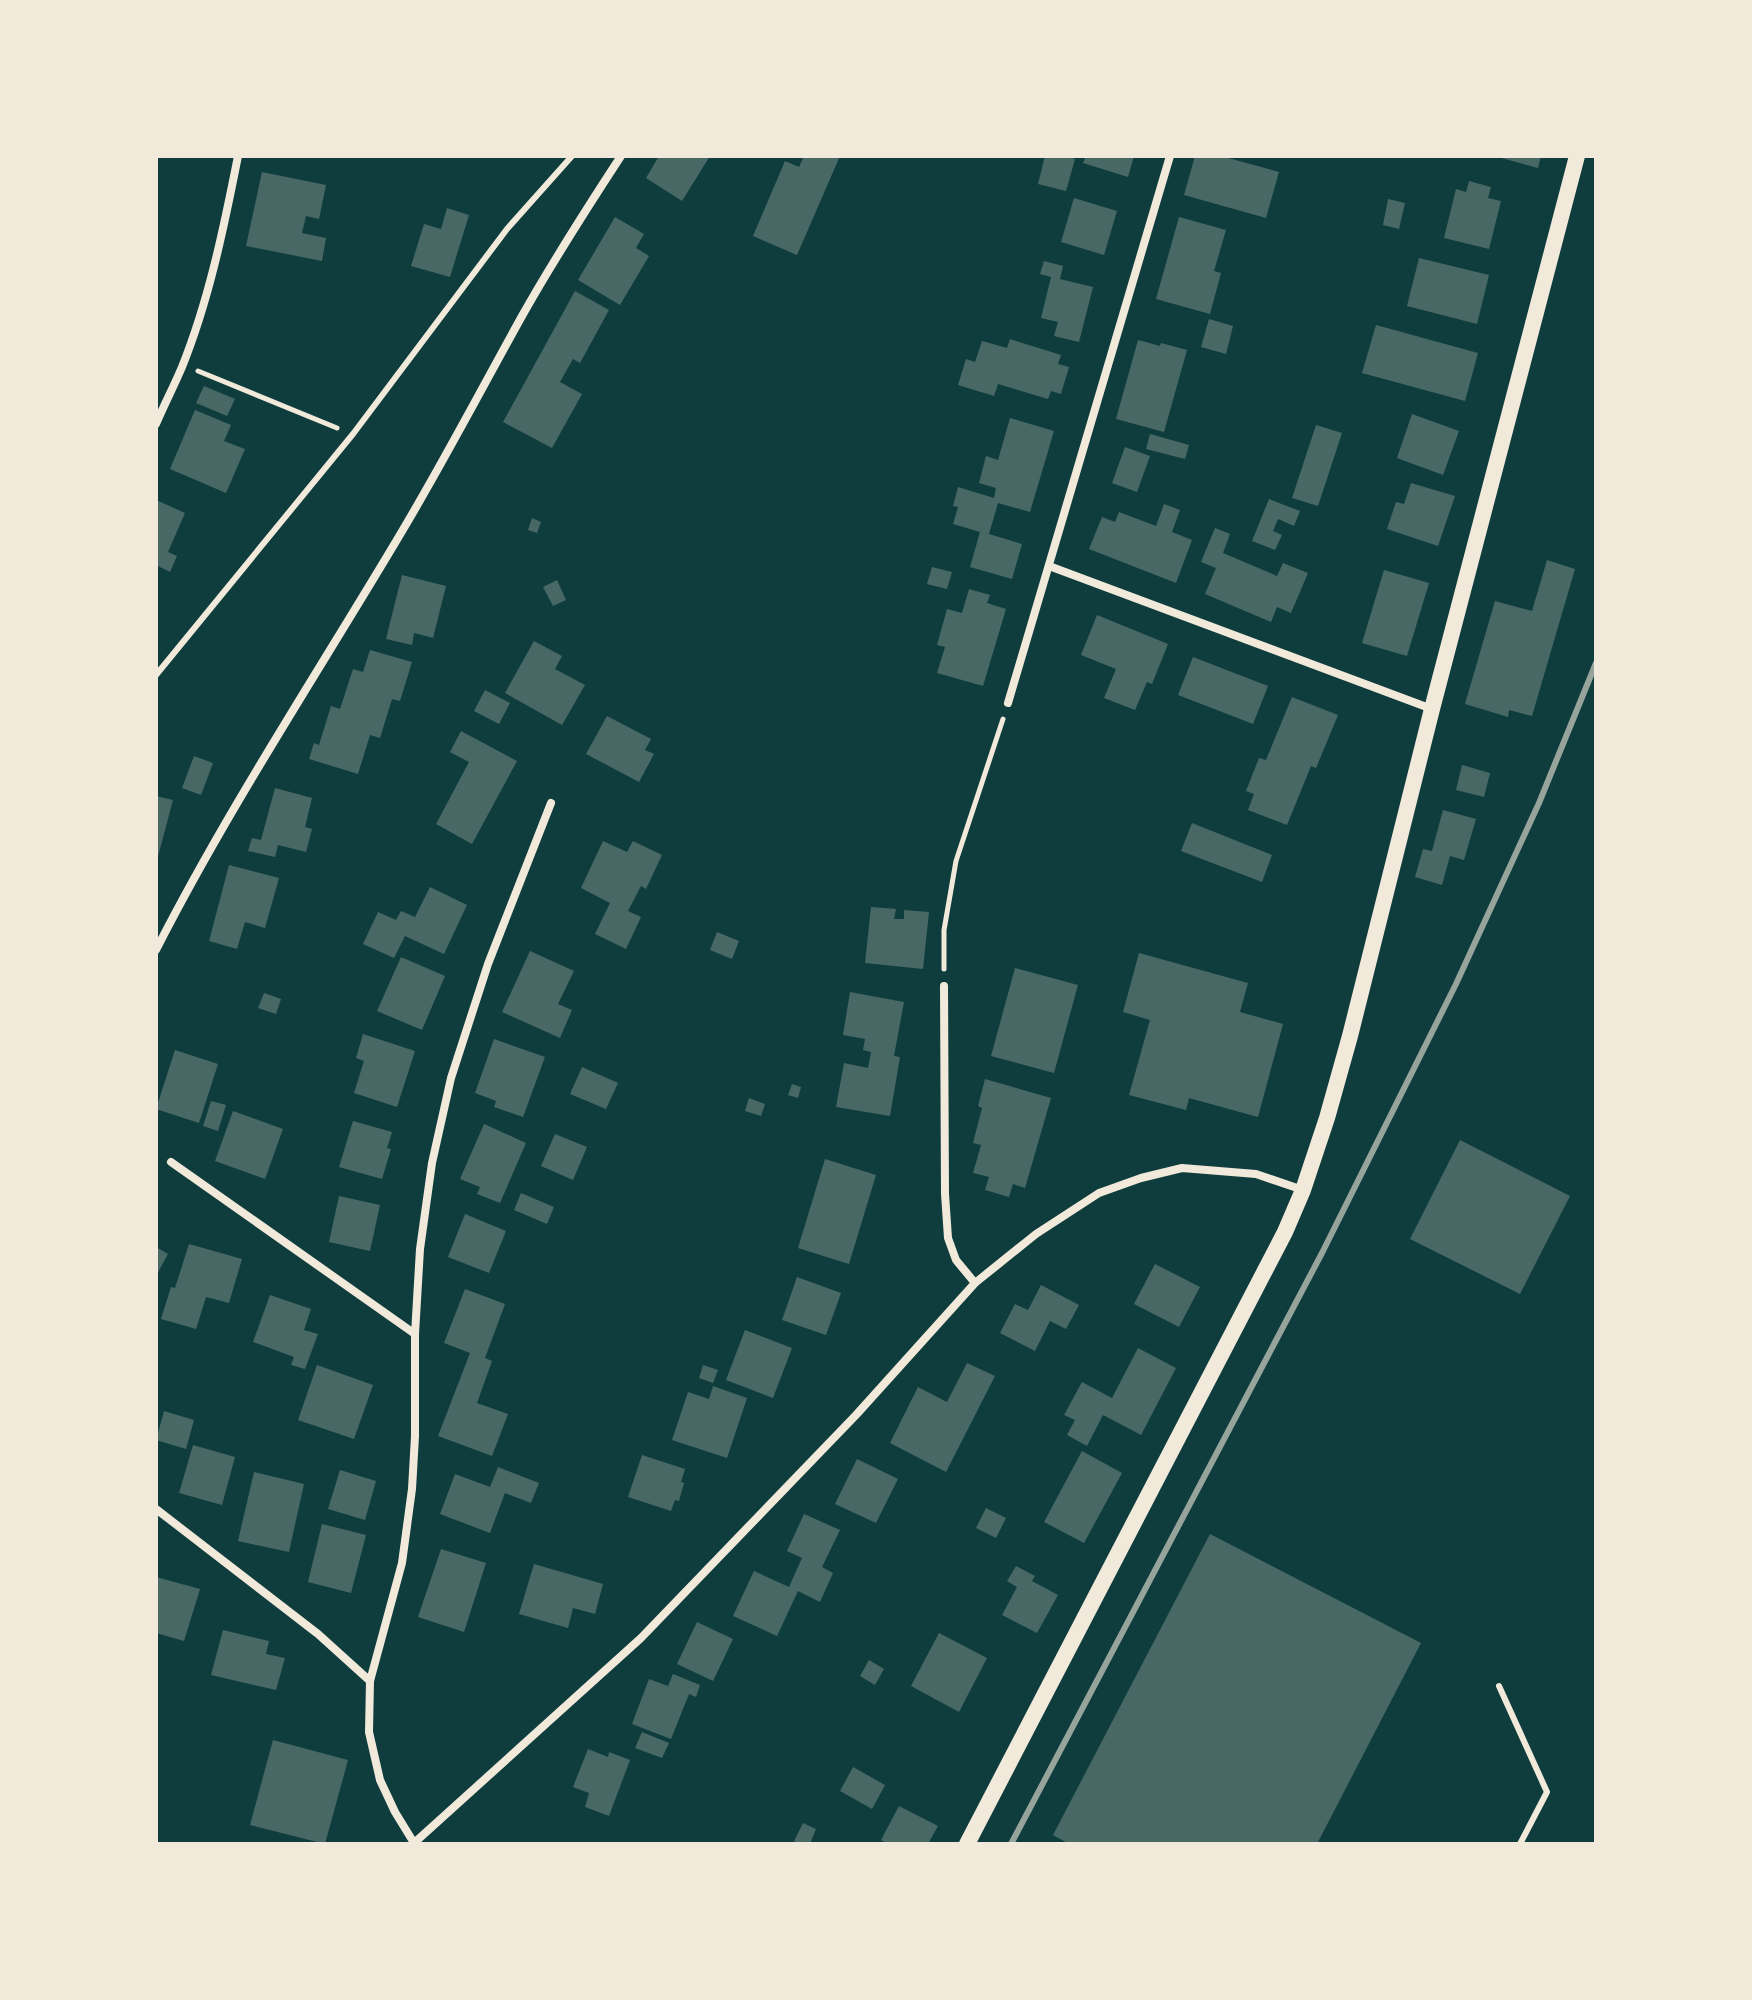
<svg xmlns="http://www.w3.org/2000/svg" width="1752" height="2000" viewBox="0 0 1752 2000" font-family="Lato,sans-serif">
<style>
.building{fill:#486865}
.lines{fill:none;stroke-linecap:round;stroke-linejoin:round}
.path{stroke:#f1e9da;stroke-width:5}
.service{stroke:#f1e9da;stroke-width:6}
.minor{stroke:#f1e9da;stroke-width:8}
.secondary{stroke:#f1e9da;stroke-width:16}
.rail{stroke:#97a49c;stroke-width:6}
</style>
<rect width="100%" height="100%" fill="#0f3d3e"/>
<g class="building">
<polygon points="659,156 710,156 682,201 646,178"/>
<polygon points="804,156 840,156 797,255 753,236 785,161 799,167"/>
<polygon points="1045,156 1066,156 1075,159 1066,191 1038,184"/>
<polygon points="1086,156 1134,156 1128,177 1083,163"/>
<polygon points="1195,156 1221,156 1279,172 1266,218 1184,195"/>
<polygon points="1494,156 1541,156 1538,168"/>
<polygon points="262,172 326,185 319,219 306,216 302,233 326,238 322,261 246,246"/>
<polygon points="1469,181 1491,187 1488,198 1501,201 1489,249 1444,238 1456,189 1466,192"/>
<polygon points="1074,198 1117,211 1104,255 1061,242"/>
<polygon points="1388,199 1405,203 1399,229 1383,225"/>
<polygon points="447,208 469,215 450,277 411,266 424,224 441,229"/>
<polygon points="615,217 644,234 636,248 649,256 620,305 578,280"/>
<polygon points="1179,217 1226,230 1214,271 1221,273 1210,314 1156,299"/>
<polygon points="1419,258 1489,275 1477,324 1407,306"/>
<polygon points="1044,261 1063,266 1060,279 1093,287 1079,342 1054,336 1058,322 1041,318 1051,277 1040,274"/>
<polygon points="575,291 609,310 580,363 573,359 560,382 582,394 552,448 503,422"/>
<polygon points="1209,319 1233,326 1226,354 1201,347"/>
<polygon points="1376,325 1478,353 1465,401 1362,373"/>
<polygon points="1010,339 1061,355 1058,364 1069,367 1061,394 1051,391 1048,399 998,384 994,396 958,385 966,359 975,362 982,341 1007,348"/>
<polygon points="1138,340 1160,346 1161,343 1187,350 1164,432 1116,419"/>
<polygon points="204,386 235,399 227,416 196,403"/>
<polygon points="195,410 231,425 224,441 245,449 226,493 170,469"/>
<polygon points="1412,414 1459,431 1443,475 1397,458"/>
<polygon points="1010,418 1054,431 1030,512 998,503 989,534 1022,544 1012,579 970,567 980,532 953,524 958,507 953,506 958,487 994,498 996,488 979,483 986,456 998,460"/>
<polygon points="1316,425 1342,433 1318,506 1292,498"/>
<polygon points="1150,434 1189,445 1185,459 1146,449"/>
<polygon points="1125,447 1150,456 1137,492 1112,483"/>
<polygon points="1411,483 1455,496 1438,546 1387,529 1396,502 1404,504"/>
<polygon points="1269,499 1300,511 1294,526 1278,519 1273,531 1282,535 1275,550 1252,541"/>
<polygon points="156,500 185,513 168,552 177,556 170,572 156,565"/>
<polygon points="1164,504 1180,510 1172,532 1192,540 1176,583 1089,549 1102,517 1115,522 1119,512 1156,526"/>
<polygon points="532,518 541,522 537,533 528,530"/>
<polygon points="1215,528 1230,534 1223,553 1277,576 1283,563 1308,573 1291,613 1277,607 1271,622 1205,594 1216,568 1201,562"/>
<polygon points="1547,560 1575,569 1532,716 1509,710 1508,717 1465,704 1495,601 1532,611"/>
<polygon points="932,567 952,572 947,589 927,584"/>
<polygon points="1384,570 1429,583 1407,656 1362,643"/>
<polygon points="402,575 446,586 433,638 414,633 412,645 386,639"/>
<polygon points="557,580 566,600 553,606 543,587"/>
<polygon points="969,589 990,595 987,603 1006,609 983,686 937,673 945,647 937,645 947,609 962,613"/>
<polygon points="1097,615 1168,644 1152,684 1147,682 1135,710 1104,698 1116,669 1081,655"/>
<polygon points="534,641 562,656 555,669 585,685 562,725 505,693"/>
<polygon points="370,650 412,662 400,701 392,699 380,738 370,735 358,774 309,759 314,743 319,745 331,706 340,709 353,669 363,672"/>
<polygon points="1193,657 1268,686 1253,724 1178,695"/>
<polygon points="485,690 510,703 499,724 474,711"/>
<polygon points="1292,697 1338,715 1316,768 1311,766 1287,825 1248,810 1254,794 1246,791 1259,758 1266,760"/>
<polygon points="607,716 651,739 645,750 654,754 639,782 586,754"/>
<polygon points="461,731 517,761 472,844 436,824 469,762 450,752"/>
<polygon points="194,756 213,763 201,795 182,788"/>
<polygon points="1462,765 1490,773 1484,797 1456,790"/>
<polygon points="275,788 312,798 305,827 312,829 306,852 278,845 275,857 248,851 252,838 261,840"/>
<polygon points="156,796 173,800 157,860 156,860"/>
<polygon points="1443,810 1476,819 1464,860 1450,856 1442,885 1415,877 1423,849 1432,851"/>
<polygon points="1192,823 1272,855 1262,882 1181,851"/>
<polygon points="603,841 627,852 633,841 662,855 646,889 641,886 628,911 641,917 626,949 595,934 610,903 581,888"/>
<polygon points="229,865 279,878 265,928 245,922 237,949 209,941"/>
<polygon points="430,887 467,905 444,954 405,936 394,958 363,944 378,912 396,920 401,911 415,917"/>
<polygon points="871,907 896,909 894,919 904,919 904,910 929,912 923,969 865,963"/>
<polygon points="717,932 739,941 732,959 710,950"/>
<polygon points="530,951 574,971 558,1004 572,1010 560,1038 502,1012"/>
<polygon points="1139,953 1248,983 1240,1012 1283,1024 1258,1117 1189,1098 1186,1110 1129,1095 1150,1020 1123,1012"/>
<polygon points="401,957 445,976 422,1030 377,1011"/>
<polygon points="1015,968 1078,985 1054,1073 991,1056"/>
<polygon points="850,992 904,1002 894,1056 900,1057 890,1116 836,1107 844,1063 868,1068 871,1052 863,1050 865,1039 843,1035"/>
<polygon points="264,993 281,999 276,1014 258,1008"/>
<polygon points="363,1034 415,1051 397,1107 354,1093 364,1061 356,1058"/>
<polygon points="494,1039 545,1057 523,1117 494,1107 496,1101 475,1093"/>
<polygon points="175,1050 218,1064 199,1123 156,1109"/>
<polygon points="582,1067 618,1083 606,1109 570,1094"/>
<polygon points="985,1079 1051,1098 1025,1188 1013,1184 1009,1197 985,1190 989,1177 973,1173 981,1145 973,1143 982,1108 978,1106"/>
<polygon points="792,1084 801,1087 798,1098 788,1095"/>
<polygon points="749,1098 765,1104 761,1116 745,1111"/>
<polygon points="211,1101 226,1105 218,1131 203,1126"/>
<polygon points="233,1111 283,1129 265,1179 215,1161"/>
<polygon points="353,1121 392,1132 387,1148 391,1149 382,1179 339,1167"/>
<polygon points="484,1124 526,1143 500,1203 477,1194 480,1187 460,1179"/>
<polygon points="555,1134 587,1147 573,1180 541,1166"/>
<polygon points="1460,1140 1570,1196 1520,1294 1410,1239"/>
<polygon points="825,1159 876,1175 849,1264 798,1248"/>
<polygon points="521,1193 554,1207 547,1224 514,1210"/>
<polygon points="339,1196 380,1205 370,1251 329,1242"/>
<polygon points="465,1214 506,1231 489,1273 448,1257"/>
<polygon points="189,1244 242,1259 229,1303 206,1297 196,1329 161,1319 171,1287 175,1288"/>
<polygon points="156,1247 168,1254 156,1276"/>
<polygon points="1155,1264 1200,1287 1179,1327 1134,1304"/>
<polygon points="797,1277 841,1293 826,1335 782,1320"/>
<polygon points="1041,1285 1079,1305 1066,1329 1050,1321 1035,1351 1000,1333 1015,1304 1028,1310"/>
<polygon points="465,1289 505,1304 485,1358 492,1361 477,1403 508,1414 492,1456 438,1436 470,1353 444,1343"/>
<polygon points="270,1295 311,1309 304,1330 318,1334 305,1369 291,1365 294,1357 253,1342"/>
<polygon points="745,1330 792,1348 773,1398 726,1380"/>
<polygon points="1138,1348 1176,1368 1141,1435 1103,1415 1087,1446 1067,1435 1075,1420 1064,1415 1082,1382 1112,1398"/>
<polygon points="967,1363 995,1376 946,1472 890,1443 918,1387 947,1402"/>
<polygon points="317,1365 373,1385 354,1439 298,1420"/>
<polygon points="703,1365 718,1370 713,1383 699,1378"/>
<polygon points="713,1386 747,1398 727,1458 672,1440 688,1392 709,1399"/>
<polygon points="164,1411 194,1420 186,1449 156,1440"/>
<polygon points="193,1445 235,1457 222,1505 179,1493"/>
<polygon points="1082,1451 1122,1473 1084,1543 1044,1522"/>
<polygon points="642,1455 685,1469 681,1482 684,1483 679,1501 675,1500 671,1511 628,1497"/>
<polygon points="857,1459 898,1479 876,1523 835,1504"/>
<polygon points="498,1467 539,1483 531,1503 505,1493 490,1533 440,1514 455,1474 490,1487"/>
<polygon points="340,1470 376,1481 365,1520 328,1509"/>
<polygon points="254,1472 304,1484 289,1552 238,1541"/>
<polygon points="986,1508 1006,1518 996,1538 976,1528"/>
<polygon points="804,1514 840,1530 822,1567 833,1573 820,1602 798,1591 777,1636 733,1616 754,1571 789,1587 802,1558 787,1551"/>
<polygon points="322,1524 366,1535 351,1593 308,1582"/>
<polygon points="1210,1534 1421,1643 1317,1844 1069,1844 1053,1835"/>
<polygon points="441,1549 486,1563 464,1632 418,1617"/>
<polygon points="534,1564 603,1584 595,1614 573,1608 568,1628 519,1614"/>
<polygon points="1016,1566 1035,1576 1032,1581 1058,1595 1037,1633 1002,1615 1017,1587 1007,1581"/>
<polygon points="156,1577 200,1589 184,1641 156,1633"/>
<polygon points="697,1622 733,1639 713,1681 677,1664"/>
<polygon points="223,1630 269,1641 266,1654 285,1658 276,1690 211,1675"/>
<polygon points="939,1633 987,1658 959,1712 911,1686"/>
<polygon points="869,1660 884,1669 875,1685 860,1676"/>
<polygon points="673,1674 700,1685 696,1697 689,1694 671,1739 632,1724 649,1679 668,1686"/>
<polygon points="642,1732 669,1743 662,1758 635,1748"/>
<polygon points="273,1740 348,1760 325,1844 250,1825"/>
<polygon points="588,1749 608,1757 609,1752 630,1760 609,1816 585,1807 589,1793 573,1787"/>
<polygon points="853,1767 885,1785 872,1809 840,1791"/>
<polygon points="899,1806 938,1826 928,1844 888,1844 881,1840"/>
<polygon points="803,1823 816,1829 810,1844 800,1844 794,1841"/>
</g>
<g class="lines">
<g class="path">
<polyline points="198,371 337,428"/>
<polyline points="944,969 944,930 956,861 1003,719"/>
</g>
<g class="service">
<polyline points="156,675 353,434 507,229 572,156"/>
<polyline points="1499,1686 1547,1792 1520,1844"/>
</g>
<g class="minor">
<path d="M156,424C164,405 174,386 182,367C209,300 224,227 238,156"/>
<polyline points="1049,566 1432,709"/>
<polyline points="1008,703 1170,156"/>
<path d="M156,950C229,807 319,671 401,533C444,461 482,388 522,316C553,261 587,208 621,156"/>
<polyline points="944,986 945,1194 948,1238 956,1260 975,1283"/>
<polyline points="171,1162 415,1334"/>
<polyline points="156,1509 318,1634 370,1681"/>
<polyline points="414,1843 395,1812 380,1780 369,1732 370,1681 402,1563 412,1489 415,1436 415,1334 420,1249 432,1163 451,1078 488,964 551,803"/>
<polyline points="413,1844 641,1638 856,1415 975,1283 1036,1234 1099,1193 1141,1178 1182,1168 1256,1174 1303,1190"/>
</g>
<polyline class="secondary" points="967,1844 1285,1232 1303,1190 1327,1118 1350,1036 1432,709 1577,156"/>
<polyline class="rail" points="1011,1844 1322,1253 1456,984 1539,803 1596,663"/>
</g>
<rect width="1752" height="2000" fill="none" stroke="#f1e9da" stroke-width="316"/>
</svg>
